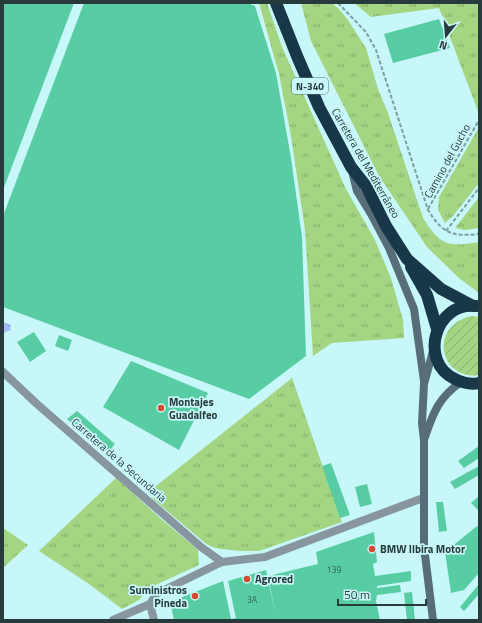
<svg xmlns="http://www.w3.org/2000/svg" width="482" height="623" viewBox="0 0 482 623" font-family="'Titillium Web',sans-serif">
<style>
.grass{fill:url(#grass-tufts)}
.garden{fill:url(#garden-furrows)}
.water{fill:url(#water-waves)}
.building{fill:#58cda3}
.lines{fill:none;stroke-linecap:round;stroke-linejoin:round}
.path{stroke:#7d9fa1;stroke-width:2;stroke-dasharray:4 2;stroke-linecap:butt}
.street{stroke:#87969f;stroke-width:8}
.secondary{stroke:#576d79;stroke-width:8}
.highway{stroke:#183748;stroke-width:12}
.poi-dot{fill:#d64a31;stroke:#c8f7f9;stroke-width:1.5}
.labels{text-anchor:middle;stroke-width:3.5;stroke-linejoin:round;paint-order:stroke}
.number-label{font-size:9px;fill:#346056}
.shield{fill:#c8f7f9;stroke:#587375;stroke-width:1}
.shield-label{font-size:10px;font-weight:bold;fill:#283b3c}
.street-label{font-size:11px;fill:#283b3c;stroke:#c8f7f9}
.poi-label{font-size:11px;font-weight:bold;fill:#283b3c;stroke:#c8f7f9;text-anchor:start}
</style>
<defs>
<pattern id="grass-tufts" width="24" height="20" patternUnits="userSpaceOnUse"><rect width="24" height="20" fill="#a4d582"/><path d="M3 7l-1-3M5 7V3M7 7l1-3M15 17l-1-3M17 17v-4M19 17l1-3" fill="none" stroke="#86ae6c"/></pattern>
<pattern id="garden-furrows" width="10" height="10" patternUnits="userSpaceOnUse"><rect width="10" height="10" fill="#a4d582"/><path d="M-1 1l2-2M0 10L10 0M9 11l2-2" fill="none" stroke="#86ae6c"/></pattern>
<pattern id="water-waves" width="16" height="10" patternUnits="userSpaceOnUse"><rect width="16" height="10" fill="#a2bbfd"/><path d="M0 5q4-4 8 0t8 0" fill="none" stroke="#8499ce"/></pattern>
</defs>
<rect width="100%" height="100%" fill="#c8f7f9"/>
<g class="grass">
<polygon points="259,3 267,3 282,47 346,189 375,240 391,278 403,320 404,338 332,343 313,356 305,230 291,136 279,74"/>
<path d="M301,3H332L339,9L348,20L366,48L378,89L388,113L423,218C441,246 447,247 479,242V293L460,279L427,247L379,176L311,41Z"/>
<polygon points="354,3 479,3 479,114 439,8 371,17"/>
<polygon points="479,127 479,183 453,216 445,223 438,210 439,197"/>
<polygon points="479,197 479,228 465,230 455,228"/>
<polygon points="292,378 342,522 259,551 240,551 221,549 212,547 205,543 154,500 151,495 151,490"/>
<polygon points="116,478 160,518 198,550 199,565 149,588 139,600 122,609 89,584 39,551"/>
<polygon points="3,528 28,545 3,568"/>
</g>
<path class="garden" d="M471,316L479,317V375C441,381 427,327 471,316Z"/>
<polygon class="water" points="5,323 11,325 10,328 11,330 3,333 3,324"/>
<g class="building">
<polygon points="3,3 74,3 3,190"/>
<polygon points="84,3 247,3 255,6 276,73 291,158 302,237 306,356 249,399 3,307 3,216"/>
<polygon points="439,19 450,48 393,63 384,34"/>
<polygon points="34,332 46,351 30,362 17,342"/>
<polygon points="59,335 72,340 68,351 55,346"/>
<polygon points="131,361 208,393 179,450 103,407"/>
<polygon points="77,411 115,444 107,454 67,419"/>
<polygon points="479,446 479,458 464,468 458,461"/>
<polygon points="331,463 350,515 340,518 322,466"/>
<polygon points="479,466 479,475 455,489 450,482"/>
<polygon points="367,484 372,504 360,507 355,487"/>
<polygon points="479,496 479,511 471,503"/>
<polygon points="436,502 443,502 447,531 439,532"/>
<polygon points="477,526 479,529 479,573 464,590 451,593 445,552"/>
<polygon points="374,532 377,562 373,564 375,576 411,571 411,581 377,586 377,588 400,585 401,592 377,595 376,601 380,620 174,620 170,602 223,581 231,619 236,618 228,581 266,570 276,617 268,576 318,564 316,552"/>
<polygon points="479,584 479,594 464,611 460,607"/>
<polygon points="412,592 415,620 407,620 404,593"/>
</g>
<g class="lines">
<g class="path">
<path d="M338,3L366,32L376,50L428,210C442,233 452,237 479,234"/>
<polyline points="428,209 479,120"/>
<polyline points="446,231 479,188"/>
</g>
<g class="street">
<polyline points="3,372 37,404 201,547 222,562"/>
<polyline points="150,604 156,594 222,562 265,557 423,498"/>
<polyline points="150,604 154,620"/>
<polyline points="113,620 150,604"/>
</g>
<g class="secondary">
<polyline points="352,171 357,191 371,214 389,248 414,309 424,381"/>
<path d="M425,437C433,413 439,397 461,382"/>
<polyline points="433,620 424,547 424,440 422,423 424,384 433,351"/>
</g>
<g class="highway">
<polyline points="276,3 297,56 319,107 351,167 366,186 386,226 407,259 441,289 473,306"/>
<polyline points="411,267 427,295 437,329"/>
<path d="M476,306C435,301 418,362 455,379C463,383 471,385 479,383"/>
</g>
</g>
<g class="poi-dot">
<circle cx="161" cy="408" r="4"/>
<circle cx="372" cy="549" r="4"/>
<circle cx="247" cy="579" r="4"/>
<circle cx="195" cy="596" r="4"/>
</g>
<g class="labels">
<g class="number-label">
<text x="334" y="573">139</text>
<text x="252" y="603">3A</text>
</g>
<rect class="shield" x="292" y="78" width="36" height="16" rx="3"/>
<g class="shield-label">
<text x="310" y="90">N-340</text>
</g>
<g class="street-label">
<text transform="translate(447 161) rotate(-61)" y="4">Camino del Gucho</text>
<text transform="translate(366 163) rotate(60)" y="4">Carretera del Mediterráneo</text>
<text transform="translate(119 460) rotate(41)" y="4">Carretera de la Secundaria</text>
</g>
<g class="poi-label">
<text x="169" y="406">Montajes<tspan x="169" dy="13">Guadalfeo</tspan></text>
<text x="380" y="553">BMW Ilbira Motor</text>
<text x="255" y="583">Agrored</text>
<text x="187" y="594" text-anchor="end">Suministros<tspan x="187" dy="13">Pineda</tspan></text>
</g>
</g>
<rect width="482" height="623" fill="none" stroke="#283b3c" stroke-width="8"/>
<g transform="translate(446 36) rotate(197)" stroke="#c8f7f9" stroke-width="3" paint-order="stroke">
<path d="M0-3L7 15L0 10L-7 15Z" fill="#283b3c"/>
<text y="-6" font-size="11" font-weight="bold" text-anchor="middle" fill="#283b3c">N</text>
</g>
<path d="M338 599v6h88v-6" fill="none" stroke="#283b3c" stroke-width="2"/>
<text x="344" y="599" font-size="12" fill="#283b3c" stroke="#c8f7f9" stroke-width="3" paint-order="stroke">50 m</text>
</svg>
